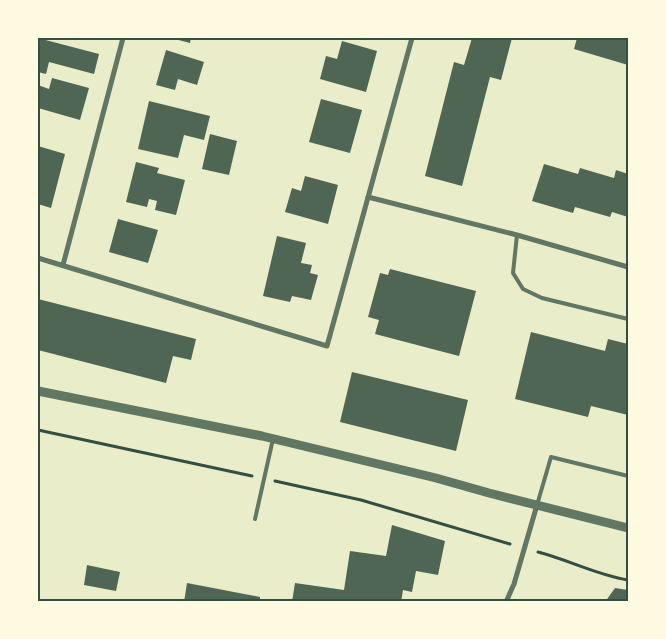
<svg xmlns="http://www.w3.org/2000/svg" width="666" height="639" viewBox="0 0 666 639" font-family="'Fira Sans',sans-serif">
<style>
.building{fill:#4f6655}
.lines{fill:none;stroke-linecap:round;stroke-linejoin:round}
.path{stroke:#344e41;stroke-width:3}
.service{stroke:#617663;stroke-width:4}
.minor{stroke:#617663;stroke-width:5}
.tertiary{stroke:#617663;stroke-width:9}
.neatline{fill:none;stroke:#344e41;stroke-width:2}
</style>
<rect width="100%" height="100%" fill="#e9edc9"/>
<g class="building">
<polygon points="38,38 99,54 94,74 49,62 46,74 38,72"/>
<polygon points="171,38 191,38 190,43"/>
<polygon points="472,38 512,38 501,80 490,77 462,186 425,176 454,62 464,65"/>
<polygon points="577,38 628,38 628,65 574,49"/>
<polygon points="342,41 377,51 366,92 320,79 326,56 337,59"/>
<polygon points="166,50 204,62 197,85 178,79 175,90 156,85"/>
<polygon points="52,78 89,88 80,120 38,108 38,85 49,89"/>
<polygon points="321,99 362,110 350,153 309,142"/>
<polygon points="149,101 210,116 204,140 184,135 178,158 138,149"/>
<polygon points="210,134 237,141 229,175 202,169"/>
<polygon points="38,146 65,154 51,208 38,204"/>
<polygon points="136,162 159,168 157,173 185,180 176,215 155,210 157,201 149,199 147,207 126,202"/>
<polygon points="544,164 578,174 580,168 614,178 616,170 628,174 628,217 612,212 610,217 575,207 573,213 532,201"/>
<polygon points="305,176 338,185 328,224 285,212 292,188 301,191"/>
<polygon points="118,219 158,230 148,263 109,252"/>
<polygon points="277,236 306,243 301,263 312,265 310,273 318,275 311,300 292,296 290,302 263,296"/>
<polygon points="390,269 476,291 459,356 375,334 379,320 368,317 380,273 388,275"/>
<polygon points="38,299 196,339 191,360 173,356 166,383 38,350"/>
<polygon points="531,332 605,351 608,339 628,344 628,415 591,406 588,417 515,399"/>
<polygon points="352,372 468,400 456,451 340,422"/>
<polygon points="392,525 445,541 438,575 416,571 412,592 403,590 401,602 292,602 295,583 344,590 350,551 386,556"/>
<polygon points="87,565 120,572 116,591 84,585"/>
<polygon points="187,583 260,597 260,602 184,602"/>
<polygon points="615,588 628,590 628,602 605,602"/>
</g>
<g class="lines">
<g class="path">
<polyline points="38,430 252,476"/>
<polyline points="275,481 361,500 510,544"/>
<path d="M538,552C569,560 597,575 628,580"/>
</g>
<g class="service">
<polyline points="517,235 513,273 523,289 542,298 628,319"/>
<polyline points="537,505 551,457 628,476"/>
<polyline points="255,519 273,439"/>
</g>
<g class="minor">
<polyline points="368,197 517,235 628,267"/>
<polyline points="38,258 327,346 412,38"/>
<polyline points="63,265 123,38"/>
<polyline points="506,602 514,584 537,505"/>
</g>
<polyline class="tertiary" points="38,391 262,436 436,478 489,493 628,528"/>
</g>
<rect width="666" height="639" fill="none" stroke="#fefae0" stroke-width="78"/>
<rect x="39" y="39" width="588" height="561" class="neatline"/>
</svg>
